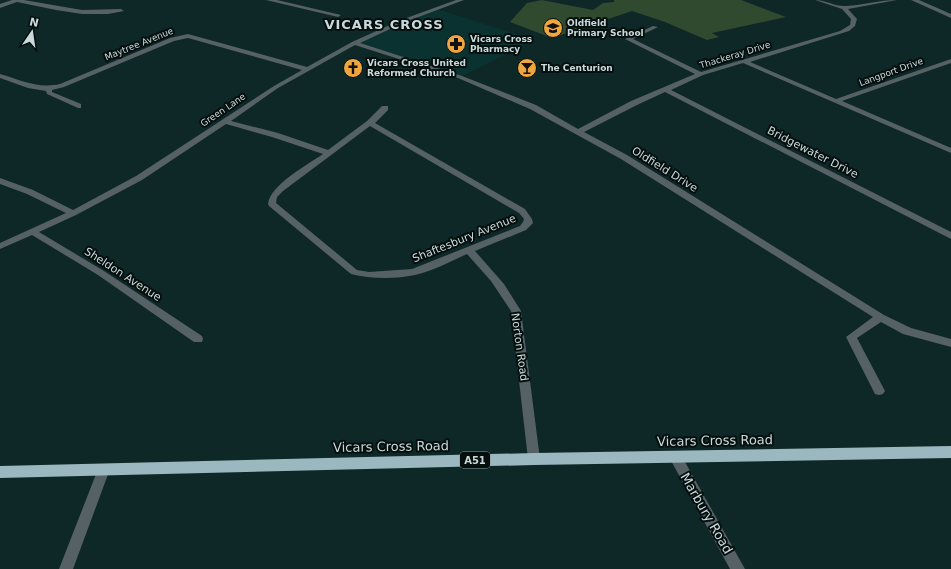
<svg xmlns="http://www.w3.org/2000/svg" width="951" height="569" viewBox="0 0 951 569" font-family="'DejaVu Sans',sans-serif">
<style>
.built{fill:#0a3231}
.green{fill:#2f4a2f}
.lines{fill:none;stroke-linecap:round;stroke-linejoin:round}
.minor{fill:#556164;fill-rule:evenodd}
.highway{fill:#9bb7bf;fill-rule:evenodd}
.labels{text-anchor:middle;stroke-width:4;stroke-linejoin:round;paint-order:stroke}
.far-poi-label{font-size:9px;font-weight:bold;fill:#cad9d9;stroke:#050f0e;text-anchor:start}
.far-street-label{font-size:9px;fill:#cad9d9;stroke:#050f0e}
.shield{fill:#050f0e;stroke:#8f9c9c;stroke-width:1}
.shield-label{font-size:10px;font-weight:bold;fill:#cad9d9}
.street-label{font-size:11px;fill:#cad9d9;stroke:#050f0e}
.far-district-label{font-size:13px;font-weight:bold;letter-spacing:1px;fill:#cad9d9;stroke:#050f0e}
.near-street-label{font-size:13px;fill:#cad9d9;stroke:#050f0e}
</style>
<rect width="100%" height="100%" fill="#0d2827"/>
<polygon class="built" points="437,9 534,40 460,77 354,43 403,21"/>
<polygon class="green" points="542,0 593,10 603,3 614,2 614,0 741,0 786,17 712,33 719,37 707,40 665,22 632,11 552,38 510,22 527,3"/>
<g class="lines">
<g class="minor">
<polygon points="12,0 24,0 82,10 121,9 124,11 108,14 82,14 56,10 17,2 0,8 0,4"/>
<polygon points="266,0 277,0 341,15 338,17"/>
<path d="M456,0H464L405,22L360,43L462,76L536,105L578,129L631,101L695,74L625,39L653,26L658,27L633,39L701,72L840,31L850,25L851,19L842,9L815,0C826,0 836,7 846,6C863,5 879,0 897,0L848,9L857,19L855,26L849,31L750,62L836,99L951,59V63L842,101L951,148V153L743,63L703,75L671,90L951,232V239L665,92L637,105L584,132L627,155L884,315L911,328L951,339V347L903,334L881,322L857,338L885,391L883,394L879,395L875,394L846,337L873,317L621,159L530,109L458,78L355,45L278,88L231,121L278,133L328,150L367,121L382,106H388V110L375,123L525,209L532,219L533,223L526,230L475,251L504,284L521,311L540,459L539,463L534,464L529,463L528,459L511,311L491,281L467,254C451,261 433,271 415,275C396,279 370,279 351,274L269,206L268,204C270,185 307,165 323,154L272,137L226,124L142,180L76,215L39,232L104,271L202,336L203,339L202,342H194L98,275L32,235L0,249V243L66,213L27,194L0,184V178L33,190L73,210L136,176L274,86L302,70L188,38L174,41L64,87L52,90V92L81,104V108H78L47,94L46,91L28,88L0,78V74C21,80 37,89 60,84L170,38L188,34L307,67L352,42L401,20ZM370,126L519,213L524,219L523,222L520,226L412,269L369,272L357,270L276,203L277,197L283,191Z"/>
<polygon points="911,0 919,0 951,14 951,18"/>
<polygon points="675,452 680,453 745,569 730,569 669,457 670,453"/>
<polygon points="104,464 109,465 110,469 73,569 59,569 98,469 99,465"/>
</g>
<polygon class="highway" points="951,446 951,458 534,465 0,478 0,466 534,453"/>
</g>
<defs>
<symbol id="school-disc" viewBox="-11 -11 22 22"><circle r="9.5" fill="#f0a63f" stroke="#050f0e"/><path d="M0-5L7-2L0 1L-7-2ZM-4 1L0 2.5L4 1V4Q0 6-4 4Z" fill="#111"/></symbol>
<symbol id="pharmacy-disc" viewBox="-11 -11 22 22"><circle r="9.5" fill="#f0a63f" stroke="#050f0e"/><path d="M-2-6h4v4h4v4h-4v4h-4v-4h-4v-4h4Z" fill="#111"/></symbol>
<symbol id="church-disc" viewBox="-11 -11 22 22"><circle r="9.5" fill="#f0a63f" stroke="#050f0e"/><path d="M-1.2-6h2.4v3.5h3.3v2.4h-3.3V6h-2.4V-.1h-3.3v-2.4h3.3Z" fill="#111"/></symbol>
<symbol id="bar-disc" viewBox="-11 -11 22 22"><circle r="9.5" fill="#f0a63f" stroke="#050f0e"/><path d="M-6-5H6L.8 .8V4.5H3.5V6h-7V4.5H-.8V.8Z" fill="#111"/></symbol>
</defs>
<g fill-rule="evenodd">
<use href="#school-disc" x="542" y="17" width="22" height="22"/>
<use href="#pharmacy-disc" x="445" y="33" width="22" height="22"/>
<use href="#church-disc" x="342" y="57" width="22" height="22"/>
<use href="#bar-disc" x="516" y="57" width="22" height="22"/>
</g>
<g class="labels">
<g class="far-poi-label">
<text x="567" y="26">Oldfield<tspan x="567" dy="10">Primary School</tspan></text>
<text x="470" y="42">Vicars Cross<tspan x="470" dy="10">Pharmacy</tspan></text>
<text x="367" y="66">Vicars Cross United<tspan x="367" dy="10">Reformed Church</tspan></text>
<text x="541" y="71">The Centurion</text>
</g>
<g class="far-street-label">
<text transform="translate(139 44) rotate(-22)" y="3">Maytree Avenue</text>
<text transform="translate(735 55) rotate(-17)" y="3">Thackeray Drive</text>
<text transform="translate(891 72) rotate(-20)" y="3">Langport Drive</text>
<text transform="translate(223 110) rotate(-34)" y="3">Green Lane</text>
</g>
<rect class="shield" x="460" y="452" width="30" height="16" rx="3"/>
<g class="shield-label">
<text x="475" y="464">A51</text>
</g>
<g class="street-label">
<text transform="translate(813 152) rotate(27)" y="4">Bridgewater Drive</text>
<text transform="translate(665 169) rotate(32)" y="4">Oldfield Drive</text>
<text transform="translate(464 238) rotate(-22)" y="4">Shaftesbury Avenue</text>
<text transform="translate(123 274) rotate(33)" y="4">Sheldon Avenue</text>
<text transform="translate(520 347) rotate(82)" y="4">Norton Road</text>
</g>
<g class="far-district-label">
<text x="384" y="29">VICARS CROSS</text>
</g>
<g class="near-street-label">
<text transform="translate(715 440) rotate(-1)" y="5">Vicars Cross Road</text>
<text transform="translate(391 446) rotate(-1)" y="5">Vicars Cross Road</text>
<text transform="translate(707 513) rotate(60)" y="5">Marbury Road</text>
</g>
</g>
<g transform="translate(32 32) rotate(13)" stroke="#050f0e" stroke-width="3" paint-order="stroke">
<path d="M0-3L7 15L0 10L-7 15Z" fill="#cad9d9"/>
<text y="-6" font-size="11" font-weight="bold" text-anchor="middle" fill="#cad9d9">N</text>
</g>
</svg>
